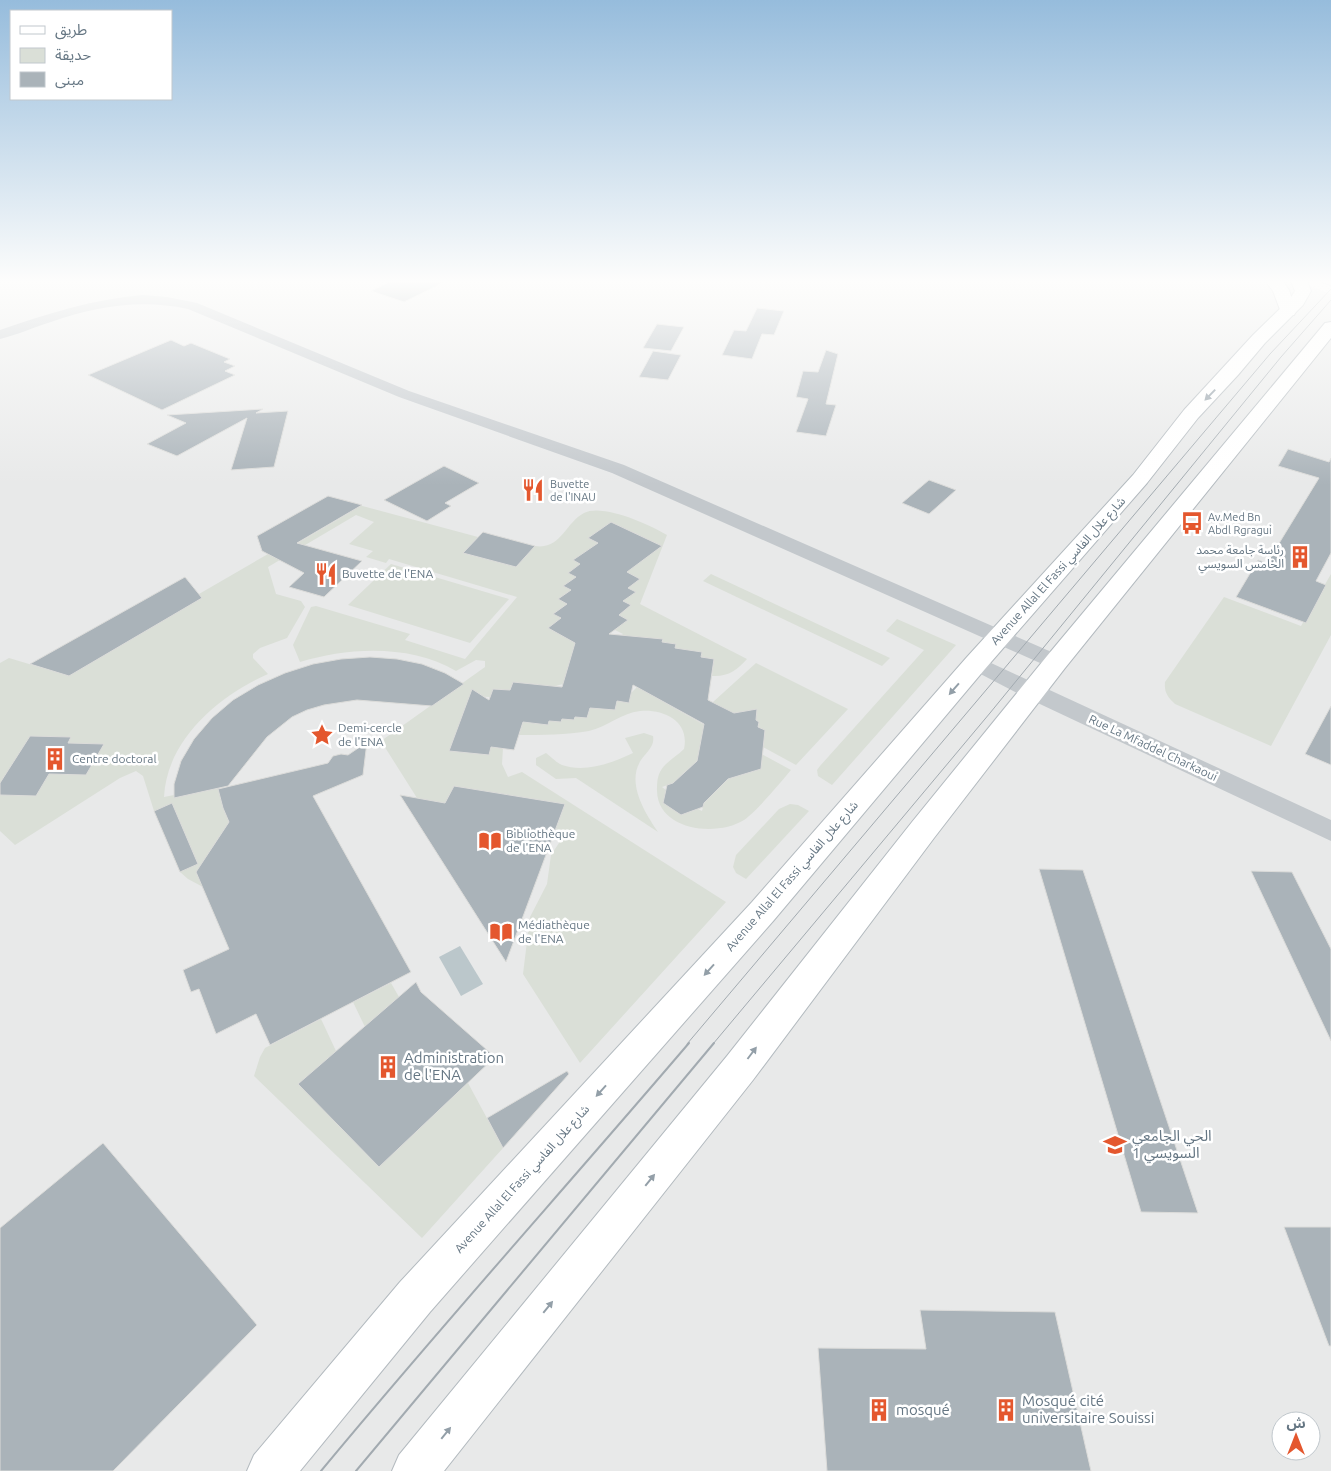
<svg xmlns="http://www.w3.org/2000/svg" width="1331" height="1471" viewBox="0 0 1331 1471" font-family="Ubuntu,'Noto Sans Arabic',sans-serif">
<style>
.built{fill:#e8e9e9;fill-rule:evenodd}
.green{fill:#dadfd7}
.water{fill:#bbc7cb}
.building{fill:#aab3b9;stroke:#dcdcda}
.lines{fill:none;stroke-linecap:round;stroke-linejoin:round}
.secondary-casing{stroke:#b3babf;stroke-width:2}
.primary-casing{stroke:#b5babe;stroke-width:2}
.street{fill:#c3c8cc;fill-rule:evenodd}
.secondary{fill:#fff;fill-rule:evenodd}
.primary{fill:#fff;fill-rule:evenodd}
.tram-far1{stroke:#a2aab0;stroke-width:1}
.tram{stroke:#a2aab0;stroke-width:2}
.oneway{fill:#939fa8}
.labels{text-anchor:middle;stroke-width:5;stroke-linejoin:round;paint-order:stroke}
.far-poi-label{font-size:11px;fill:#657683;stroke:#fff;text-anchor:start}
.poi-label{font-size:12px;fill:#657683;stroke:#fff;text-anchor:start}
.street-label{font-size:12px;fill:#657683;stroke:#fff}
.near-poi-label{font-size:15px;fill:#657683;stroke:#fff;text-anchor:start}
</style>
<rect width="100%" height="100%" fill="#fafaf8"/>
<path class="built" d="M0,279H1292L1331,294V1471H0ZM1281,1421H1311V1451H1281Z"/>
<g class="green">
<path d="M355,504L478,537L463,553L516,567L535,546C561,550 565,523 584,513C602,503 651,525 667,535L640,604L747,659C737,670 728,677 712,676L714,659L701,657V652L675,648V644L662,643L663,639L610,644L623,634L615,630L627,620L619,615L631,605L623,601L635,592L628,588L640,579L623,570L635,561L639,563L662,546L611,522L588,538L598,543L574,560L581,564L576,577L563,586L571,590L558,599L567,604L554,613L561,618L548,628L575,643L563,684L533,692L535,684L513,682L510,690L493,689L490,697L470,696L449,751L489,755L491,747L503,748L502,764L508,777L522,772L726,902L580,1063L523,974L530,917L547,884L551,855L559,843L556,827L565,804L454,786L445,803L417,798L381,741L485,667V661L476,660L456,671C411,644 348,647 300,662L293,645L311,607L316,606L410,634L405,640L465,659L517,597L389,559L386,563L366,557L373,551L349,544L374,522L356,515L268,567L276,594L301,601L305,607L287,638L260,648L253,654V658L268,674C219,696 167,739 164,797L174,795V798L219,788L223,808L229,822L213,846L203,887L188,879L180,872L154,811L143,776L136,771L120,778L15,845L0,831V663L9,658L69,676L202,598L199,594L268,554L274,557L349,513Z"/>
<polygon points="391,564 509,599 470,643 348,605"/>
<polygon points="711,574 890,658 882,666 703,581"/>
<path d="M1331,574V635L1271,746L1175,704C1168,697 1164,693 1165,682L1224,597L1301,626Z"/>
<polygon points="897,619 956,645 832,785 818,776 817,770 820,766 924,650 886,631"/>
<polygon points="756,663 848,709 796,765 763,747 765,730 758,727 759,722 756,720 756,709 734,713 702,712"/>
<path d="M637,687L715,731L701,740L696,768L691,766L673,783L662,787L666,790L663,803L681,815L698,809L702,811L704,803L723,784L719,782L755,771L758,752L791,770C781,782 756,812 744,820C717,837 658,831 657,791C657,785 657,778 660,772C665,762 676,757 684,749C690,721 664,709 640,711C621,713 607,727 589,731C567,735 541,735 519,735L524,720L547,725L549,721L561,722L562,719L574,720L575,717L587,718L590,708L615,710L617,701L629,702L631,693Z"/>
<path d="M644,733L653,736C655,746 647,752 641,760C626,783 645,813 658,832L576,778L556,779L536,765V758L546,753C551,757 557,763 562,765C585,773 612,763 633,753L625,738Z"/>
<polygon points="790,804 798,805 809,811 746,879 736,873 733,867 736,855 779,809"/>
<polygon points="391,983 399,997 365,1027 353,1002"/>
<polygon points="321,1019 336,1051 340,1127 379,1167 468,1083 503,1148 422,1238 254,1076 260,1057 265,1048"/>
</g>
<polygon class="water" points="460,946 483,984 461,996 439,957"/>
<g class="building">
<polygon points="395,279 451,279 404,302 371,291"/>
<polygon points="757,308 784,311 774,335 762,334 752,359 722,355 734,330 746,331"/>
<polygon points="657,324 684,327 671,351 643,348"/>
<polygon points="171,340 184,346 191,343 230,359 224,362 235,366 225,371 235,375 162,410 88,375"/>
<polygon points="826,350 838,354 826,404 836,405 826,436 796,432 808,399 796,397 803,371 818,372"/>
<polygon points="653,351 681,355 668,380 639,377"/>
<polygon points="263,409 256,413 288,411 274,467 231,470 247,418 177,456 147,444 186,423 167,415"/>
<polygon points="1288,449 1329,462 1331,458 1331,553 1316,581 1326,585 1306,623 1236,597 1258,560 1267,563 1319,478 1278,466"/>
<polygon points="444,466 479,483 445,503 451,506 427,521 384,500"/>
<polygon points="929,480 956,490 929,514 902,503"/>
<polygon points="328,496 362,505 297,543 362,561 324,597 289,587 304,573 262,551 257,536"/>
<polygon points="611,522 662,546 627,572 640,579 628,588 636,592 623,601 631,605 619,615 628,620 609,634 663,639 662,642 676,644 675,648 702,652 701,657 714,659 708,700 734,713 757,709 756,720 759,722 758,727 765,730 761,769 728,779 704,803 703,807 681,815 663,803 667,785 673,783 697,761 704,724 633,685 629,703 617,701 615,710 590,708 587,718 575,717 574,720 562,719 561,722 549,721 548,725 523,722 514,750 491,747 489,755 449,751 472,689 489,700 493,689 510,690 513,682 562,687 575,643 548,628 561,618 553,614 567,604 558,599 571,590 563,586 576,577 568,573 580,564 573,560 598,543 588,538"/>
<polygon points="483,532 490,534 535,546 516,567 463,553"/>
<polygon points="185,577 202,598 69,676 30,664"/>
<polygon points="370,657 397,659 422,664 445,673 464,684 432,706 357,700 324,705 307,710 292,717 267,737 228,786 174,798 174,784 181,761 194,739 212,718 233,700 258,685 285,673 313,664 341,659"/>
<polygon points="1331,706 1331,765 1305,754"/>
<polygon points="30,736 71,737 68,743 104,744 86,775 49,774 36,796 0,795 0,783"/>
<polygon points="367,742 363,775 313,796 411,972 270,1045 256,1014 216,1034 199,989 191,992 183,970 229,949 196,872 229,822 223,808 218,789 328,763 333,756 341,754 348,755"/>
<polygon points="454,786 565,804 506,962 400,795 445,803"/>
<polygon points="172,803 198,864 180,872 154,811"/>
<polygon points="1039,869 1083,870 1198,1213 1141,1212"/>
<polygon points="1251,871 1292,872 1331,949 1331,1041"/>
<polygon points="416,982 421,992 495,1057 379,1167 298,1084"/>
<polygon points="567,1071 569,1074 503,1148 487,1118"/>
<polygon points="103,1143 257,1325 113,1471 0,1471 0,1228"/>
<polygon points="1284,1227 1331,1227 1331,1346 1329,1346"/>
<polygon points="920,1310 1055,1312 1091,1471 827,1471 818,1348 926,1349"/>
</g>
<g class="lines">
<defs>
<g id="secondary">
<polygon points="1290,279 1306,279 1311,291 1303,305 1265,343 1238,375 1198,418 1147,483 985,669 774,920 430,1312 300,1471 247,1471 254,1455 400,1282 752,902 967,657 1133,475 1184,410 1253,335 1290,299 1295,291"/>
<polygon points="1331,322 1331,338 1065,668 934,838 753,1080 444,1471 392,1471 399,1455 727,1056 912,822 1047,656 1325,323"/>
</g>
<g id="primary">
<polygon points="1264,279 1281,279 1289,290 1296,311 1294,315 1282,315 1273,291"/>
<polygon points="1320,279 1331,279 1331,285 1322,282"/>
</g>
</defs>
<use href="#secondary" class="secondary-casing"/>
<use href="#primary" class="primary-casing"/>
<g class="street">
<path d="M143,295L167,297L197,303L409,391L624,465L1063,657L1066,662L1063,667L1056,669L1049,667L612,473L399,397L188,309C141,299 97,306 51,322C34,327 17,335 0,339V330C47,314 93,299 143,295Z"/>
<polygon points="976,656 1331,820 1331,841 1025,697 969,668 966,663 969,658"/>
</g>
<use href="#secondary" class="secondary"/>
<use href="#primary" class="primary"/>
<g class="tram-far1">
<polyline points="687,1044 1270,354 1331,289"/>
<polyline points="713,1044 990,713 1281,357 1331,300"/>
</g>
<g class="tram">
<path d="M321,1471C441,1326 567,1186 689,1043"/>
<polyline points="356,1471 714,1043"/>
</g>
</g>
<defs><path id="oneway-solid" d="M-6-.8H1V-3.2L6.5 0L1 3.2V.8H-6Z" transform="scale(1.25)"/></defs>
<g class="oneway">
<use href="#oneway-solid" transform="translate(1210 395) rotate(134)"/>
<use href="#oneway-solid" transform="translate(954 689) rotate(131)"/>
<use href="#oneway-solid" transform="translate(709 970) rotate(132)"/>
<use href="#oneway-solid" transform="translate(752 1053) rotate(-53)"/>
<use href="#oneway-solid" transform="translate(601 1091) rotate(132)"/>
<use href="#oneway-solid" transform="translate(650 1180) rotate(-51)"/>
<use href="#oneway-solid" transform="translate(548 1307) rotate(-51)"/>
<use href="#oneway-solid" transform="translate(446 1433) rotate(-51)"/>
</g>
<linearGradient id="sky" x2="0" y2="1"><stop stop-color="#96bcdc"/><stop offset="0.58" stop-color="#fdfdfc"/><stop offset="1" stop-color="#fdfdfc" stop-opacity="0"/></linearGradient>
<rect width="1331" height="485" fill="url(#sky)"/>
<defs>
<symbol id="restaurant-bare" viewBox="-9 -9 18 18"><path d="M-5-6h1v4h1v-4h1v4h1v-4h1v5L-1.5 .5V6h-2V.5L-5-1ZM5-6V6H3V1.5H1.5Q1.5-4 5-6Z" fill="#e4572e" stroke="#fff" stroke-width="2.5" paint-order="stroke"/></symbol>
<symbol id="bus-bare" viewBox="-9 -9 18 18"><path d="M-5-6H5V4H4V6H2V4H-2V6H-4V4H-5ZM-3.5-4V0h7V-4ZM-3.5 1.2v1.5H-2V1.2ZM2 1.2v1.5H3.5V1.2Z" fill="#e4572e" stroke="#fff" stroke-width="2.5" paint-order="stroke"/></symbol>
<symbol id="building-bare" viewBox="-9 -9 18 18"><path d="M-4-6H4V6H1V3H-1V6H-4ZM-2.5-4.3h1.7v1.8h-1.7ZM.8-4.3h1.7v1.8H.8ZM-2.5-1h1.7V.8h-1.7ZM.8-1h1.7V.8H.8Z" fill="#e4572e" stroke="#fff" stroke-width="2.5" paint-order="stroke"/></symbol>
<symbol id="sight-bare" viewBox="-9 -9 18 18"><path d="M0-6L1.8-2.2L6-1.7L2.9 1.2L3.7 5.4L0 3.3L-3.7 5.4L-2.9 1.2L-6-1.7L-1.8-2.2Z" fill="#e4572e" stroke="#fff" stroke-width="2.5" paint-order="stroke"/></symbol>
<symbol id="library-bare" viewBox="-9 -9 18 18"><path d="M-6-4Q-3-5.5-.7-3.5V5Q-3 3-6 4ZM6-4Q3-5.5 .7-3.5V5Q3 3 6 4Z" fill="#e4572e" stroke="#fff" stroke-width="2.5" paint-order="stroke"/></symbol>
<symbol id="university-bare" viewBox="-9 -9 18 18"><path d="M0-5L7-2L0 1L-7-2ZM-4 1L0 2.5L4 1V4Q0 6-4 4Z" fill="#e4572e" stroke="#fff" stroke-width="2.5" paint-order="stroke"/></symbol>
</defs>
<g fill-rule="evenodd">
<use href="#restaurant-bare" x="517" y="474" width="32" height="32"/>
<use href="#bus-bare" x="1176" y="507" width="32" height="32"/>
<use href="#building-bare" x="1284" y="541" width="32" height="32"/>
<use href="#restaurant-bare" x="310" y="558" width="32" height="32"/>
<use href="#sight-bare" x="306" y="719" width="32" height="32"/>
<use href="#building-bare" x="39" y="743" width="32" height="32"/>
<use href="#library-bare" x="474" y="825" width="32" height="32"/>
<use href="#library-bare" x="485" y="916" width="32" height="32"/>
<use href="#building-bare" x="372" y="1051" width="32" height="32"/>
<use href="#university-bare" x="1099" y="1129" width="32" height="32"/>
<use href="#building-bare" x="863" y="1394" width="32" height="32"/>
<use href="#building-bare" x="990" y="1394" width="32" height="32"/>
</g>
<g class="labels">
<g class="far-poi-label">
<text x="550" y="488">Buvette<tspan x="550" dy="13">de l'INAU</tspan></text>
<text x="1208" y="521">Av.Med Bn<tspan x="1208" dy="13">Abdl Rgragui</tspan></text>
</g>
<g class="poi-label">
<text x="1284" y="554" text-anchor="end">رئاسة جامعة محمد<tspan x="1284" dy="14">الخامس السويسي</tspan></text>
<text x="342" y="578">Buvette de l'ENA</text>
<text x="338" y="732">Demi-cercle<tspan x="338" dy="14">de l'ENA</tspan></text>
<text x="72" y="763">Centre doctoral</text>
<text x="506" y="838">Bibliothèque<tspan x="506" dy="14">de l'ENA</tspan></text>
<text x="518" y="929">Médiathèque<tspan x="518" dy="14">de l'ENA</tspan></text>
</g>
<g class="street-label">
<text transform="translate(1058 571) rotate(-48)" y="4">Avenue Allal El Fassi شارع علال الفاسي</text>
<text transform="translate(1153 748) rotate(25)" y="4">Rue La Mfaddel Charkaoui</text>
<text transform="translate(792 876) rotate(-49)" y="4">Avenue Allal El Fassi شارع علال الفاسي</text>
<text transform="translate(522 1179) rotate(-48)" y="4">Avenue Allal El Fassi شارع علال الفاسي</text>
</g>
<g class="near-poi-label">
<text x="404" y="1063">Administration<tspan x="404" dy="17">de l'ENA</tspan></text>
<text x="1132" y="1141">الحي الجامعي<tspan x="1132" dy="17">السويسي 1</tspan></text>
<text x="1022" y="1406">Mosqué cité<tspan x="1022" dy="17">universitaire Souissi</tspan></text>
<text x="896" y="1415">mosqué</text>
</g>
</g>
<rect x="10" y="10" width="162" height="90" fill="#ffffff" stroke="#c1c8cd"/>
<rect x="20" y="26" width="25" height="8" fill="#ffffff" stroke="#c1c8cd"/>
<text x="55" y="35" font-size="15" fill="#657683">طريق</text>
<rect x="20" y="48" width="25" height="15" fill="#dadfd7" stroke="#c1c8cd"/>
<text x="55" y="60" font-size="15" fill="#657683">حديقة</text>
<rect x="20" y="72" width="25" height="15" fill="#aab3b9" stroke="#c1c8cd"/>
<text x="55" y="85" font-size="15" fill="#657683">مبنى</text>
<g transform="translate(1296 1436)"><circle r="24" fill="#ffffff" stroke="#c1c8cd"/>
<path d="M0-4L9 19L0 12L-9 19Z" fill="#e4572e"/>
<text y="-8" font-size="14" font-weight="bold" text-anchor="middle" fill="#657683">ش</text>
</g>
</svg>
